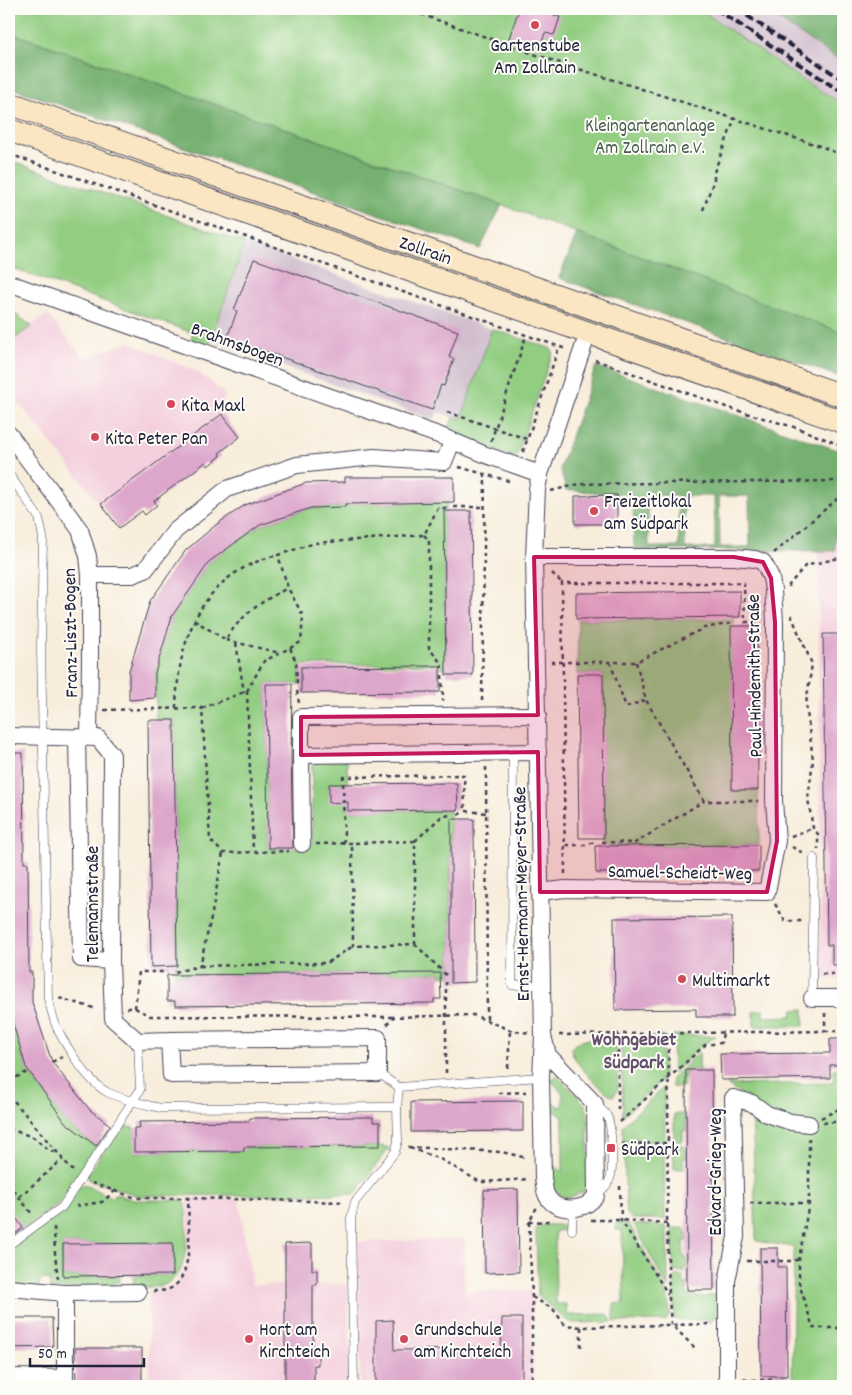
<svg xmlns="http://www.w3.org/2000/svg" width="852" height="1395" viewBox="0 0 852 1395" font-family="Dekko,sans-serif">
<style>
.built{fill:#f4cfdd}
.industrial{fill:#d0bdcd}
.green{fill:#92cd81;stroke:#5a785e}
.forest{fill:#75b06f;stroke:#4c6955;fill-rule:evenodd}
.building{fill:#dda6cb}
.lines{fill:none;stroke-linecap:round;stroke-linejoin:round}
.service-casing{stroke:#424053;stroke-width:9}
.minor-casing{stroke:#424053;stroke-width:18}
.secondary-casing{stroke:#424053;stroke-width:24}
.path{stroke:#424053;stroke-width:2.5;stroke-dasharray:4 4;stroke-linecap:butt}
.service{stroke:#fff;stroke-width:8}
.minor{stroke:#fff;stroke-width:16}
.secondary{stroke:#fbe6c3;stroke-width:22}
.rail{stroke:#22223b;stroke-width:4;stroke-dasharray:8 4;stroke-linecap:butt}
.marked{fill:#c2185b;fill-opacity:0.2;stroke:#c2185b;stroke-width:4;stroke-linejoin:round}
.poi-dot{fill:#d1495b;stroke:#fdfcf7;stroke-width:2}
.labels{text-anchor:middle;stroke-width:4;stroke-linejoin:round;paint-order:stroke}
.poi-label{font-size:19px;fill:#22223b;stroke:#fdfcf7;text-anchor:start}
.park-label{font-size:19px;fill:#495e54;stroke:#fdfcf7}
.street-label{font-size:19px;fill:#22223b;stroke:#fdfcf7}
.neighbourhood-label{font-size:20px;font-weight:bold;fill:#63506d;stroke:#fdfcf7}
</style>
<rect width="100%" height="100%" fill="#fdfcf7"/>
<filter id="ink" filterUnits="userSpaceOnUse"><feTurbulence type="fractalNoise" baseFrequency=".02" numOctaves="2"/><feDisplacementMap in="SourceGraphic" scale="10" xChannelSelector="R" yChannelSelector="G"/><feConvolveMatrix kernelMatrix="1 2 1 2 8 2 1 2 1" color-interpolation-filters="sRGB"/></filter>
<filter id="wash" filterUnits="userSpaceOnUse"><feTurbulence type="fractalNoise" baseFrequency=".0096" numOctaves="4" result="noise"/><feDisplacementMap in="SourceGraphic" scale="20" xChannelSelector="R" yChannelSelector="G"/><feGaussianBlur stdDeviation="1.12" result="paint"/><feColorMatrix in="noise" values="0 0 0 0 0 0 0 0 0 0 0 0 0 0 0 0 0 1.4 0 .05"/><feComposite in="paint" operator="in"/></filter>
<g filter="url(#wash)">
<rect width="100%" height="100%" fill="#f8eddb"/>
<g class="built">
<polygon points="47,314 84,359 129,342 199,373 225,394 222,414 240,437 154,501 157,505 145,515 142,511 119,528 9,391 9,343"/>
<polygon points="836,526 843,526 843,979 821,979 818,551 835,551"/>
<polygon points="188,1198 239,1199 252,1285 348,1284 351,1386 149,1386 149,1291 170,1288 177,1283 185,1269 187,1261 188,1234"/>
<polygon points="464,1239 465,1291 532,1291 533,1386 360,1386 358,1242"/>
</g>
<g class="industrial">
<polygon points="699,9 762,9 843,62 843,104 804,81"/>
<polygon points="245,243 492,329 461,420 438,412 434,420 211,341"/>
</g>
<g class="green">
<polygon points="9,9 699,9 804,81 843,104 843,333 497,203 9,32"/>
<polygon points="9,160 245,243 207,350 189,344 193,333 9,267"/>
<polygon points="9,310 32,326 9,343"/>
<polygon points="492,329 550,348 553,352 516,458 450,433 450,425 453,417 461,420"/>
<polygon points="447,502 447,508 444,512 446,668 440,668 440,664 300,665 301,684 266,684 268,848 312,847 312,762 347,760 348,811 450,810 451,976 440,975 440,973 175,975 174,967 177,966 174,720 156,720 155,673 172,616 210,561 260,525 311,508 345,507 345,504"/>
<polygon points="733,619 732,791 758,790 759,845 602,846 602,838 604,838 603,674 577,674 578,620"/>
<polygon points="804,1009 804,1026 754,1026 754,1011 763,1010 763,1017 792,1016 793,1010"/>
<polygon points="9,1011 26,1067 65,1122 98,1148 59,1203 23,1229 9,1208"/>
<path d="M609,1034L616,1036L618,1088L615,1095L612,1096C600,1088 573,1063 571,1049L577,1042Z"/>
<polygon points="672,1035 716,1036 701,1046 673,1073"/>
<polygon points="662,1036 663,1079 623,1116 621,1039"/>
<polygon points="699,1052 699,1070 686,1070 683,1087 672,1087 672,1078"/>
<polygon points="843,1068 843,1381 792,1384 794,1247 756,1241 752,1103 727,1085 833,1083 834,1069"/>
<path d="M555,1076H557L585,1104L588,1115V1183L584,1191L569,1198C548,1194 551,1181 551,1163L563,1172V1117L550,1108L551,1102L562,1108L563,1094L551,1080Z"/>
<polygon points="664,1087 665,1141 623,1142 623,1125"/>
<polygon points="674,1114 683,1114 686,1123 686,1130 683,1131 683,1141 674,1142"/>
<polygon points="122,1126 134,1128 135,1152 243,1151 244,1147 380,1146 389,1148 355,1194 139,1196 89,1180 88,1173"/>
<polygon points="673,1145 683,1145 686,1149 686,1158 683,1159 684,1169 674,1169"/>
<polygon points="624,1146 664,1146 665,1219 632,1219 626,1213"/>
<path d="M82,1184C92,1187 101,1192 111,1197L117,1194L134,1200H183L186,1203C186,1229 193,1277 161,1286C153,1288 143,1287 134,1287L133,1276L173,1275V1243L63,1244V1276H120L119,1282H114V1288L50,1289L49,1279L40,1280L39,1289L15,1285L9,1280V1249L51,1217Z"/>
<polygon points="616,1223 627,1223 630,1225 667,1293 670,1314 666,1321 614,1322 614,1304 624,1303 622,1230 616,1230"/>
<polygon points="634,1224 666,1226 667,1231 668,1289"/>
<polygon points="542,1225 566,1225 568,1230 555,1231 556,1304 566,1304 567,1315 608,1314 612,1322 574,1323 566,1320 538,1296 536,1229"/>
<polygon points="672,1228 684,1228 686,1233 687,1241 683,1241 684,1256 687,1260 687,1268 684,1268 685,1272 673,1271"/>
<polygon points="674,1276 683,1276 684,1283 687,1284 687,1295 704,1297 718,1294 717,1316 711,1320 678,1320 674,1318"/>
</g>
<g class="forest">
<polygon points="762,9 843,9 843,62"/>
<polygon points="9,32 502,205 480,249 9,87"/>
<polygon points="577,233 843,333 843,378 559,278"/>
<path d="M596,366L843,452V526H836L835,551L634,550L633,495L566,490L560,468ZM678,495L679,547H649L648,496ZM684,496H714L715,548H685ZM719,496H749L750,547H720Z"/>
</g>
<g id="blocks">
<g class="building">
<polygon points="519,9 555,9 553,15 560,17 554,35 545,33 540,48 509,38"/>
<polygon points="254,259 458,331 449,357 454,359 444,386 441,385 432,410 227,338 237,311 234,310"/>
<polygon points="222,414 240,437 219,453 221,456 208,466 206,462 154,501 157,505 145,515 142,511 119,528 101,504"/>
<polygon points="345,477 454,477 454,502 345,504 345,507 311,508 260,525 210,561 172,616 155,673 155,698 129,700 129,671 150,601 186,550 217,524 245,505 306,483 345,482"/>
<polygon points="617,495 617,524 575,524 575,496"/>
<polygon points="444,511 471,511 473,675 446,675"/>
<polygon points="740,591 740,617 576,619 576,593"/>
<polygon points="731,626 757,626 758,790 732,790"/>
<polygon points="823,634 840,634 840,642 843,642 843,965 832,965 832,945 827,945"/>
<polygon points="440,666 440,692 301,693 301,667"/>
<polygon points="577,674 603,674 604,838 579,838"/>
<polygon points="266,684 292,684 291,755 293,848 268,848"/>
<polygon points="148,720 174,720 177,966 151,967"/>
<polygon points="9,753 23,753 24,863 28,863 29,972 32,972 32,1002 52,1062 90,1110 110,1125 96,1146 65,1122 26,1067 9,1011"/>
<polygon points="457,783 458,810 348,811 348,802 329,803 329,784"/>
<polygon points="451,819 474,819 475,982 451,983"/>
<polygon points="759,845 759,871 596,873 595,846"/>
<polygon points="732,917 733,1017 696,1017 696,1009 615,1010 614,918"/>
<polygon points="440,973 441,999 434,999 434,1003 175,1006 175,1001 167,1001 167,975"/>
<polygon points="830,1039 843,1039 843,1065 830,1065 830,1078 721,1080 720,1054 830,1053"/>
<polygon points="686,1070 712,1070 714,1290 687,1290"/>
<polygon points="523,1101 523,1131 411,1132 411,1102"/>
<polygon points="373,1117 373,1122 380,1122 380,1146 244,1147 244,1151 134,1152 134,1128 140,1128 139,1122 250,1121 250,1118"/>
<polygon points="518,1189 519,1272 485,1273 484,1190"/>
<polygon points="9,1208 23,1228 9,1238"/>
<polygon points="173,1243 173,1275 63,1276 63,1244"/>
<polygon points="312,1243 312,1270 317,1270 317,1285 313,1285 313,1350 318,1350 318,1365 314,1365 314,1386 285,1386 285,1244"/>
<polygon points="760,1248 778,1248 778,1267 786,1267 787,1376 761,1376"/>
<polygon points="9,1318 52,1318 53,1347 9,1348"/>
<polygon points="502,1318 522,1318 522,1386 376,1386 376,1321 393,1320 394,1350 501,1349"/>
<polygon points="75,1348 142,1348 142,1386 76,1386"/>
</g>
</g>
</g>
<g filter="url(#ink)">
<use href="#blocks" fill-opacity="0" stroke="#424053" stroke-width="1"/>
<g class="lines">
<defs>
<g id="service">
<path d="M9,474L39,518L43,537L41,649L48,999C51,1008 53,1019 57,1028C67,1048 89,1084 109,1093C126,1101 144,1104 161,1108L397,1107"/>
<polyline points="513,752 512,985 542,985"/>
<polyline points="812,998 814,858"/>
<polyline points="399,1087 541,1077"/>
<path d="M597,1105C600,1109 605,1112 607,1116C612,1124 613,1166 611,1175C610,1183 603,1189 598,1194"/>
<polyline points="572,1230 573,1208"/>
<polyline points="9,1245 62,1207 140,1090 138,1041"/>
<polyline points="354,1386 351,1218 355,1202 395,1152 398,1141 397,1107 399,1087 378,1073"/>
</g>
<g id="minor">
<polyline points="9,283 441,436 486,455 540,474"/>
<polyline points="9,434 80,530 88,556 90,575 90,664 89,737"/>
<polyline points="534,557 734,557 755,559 763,562 767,569 771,578 773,590 775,622 774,801 777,841 767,892 565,889 540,892"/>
<polyline points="90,575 132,575 145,570 175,531 227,489 297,465 374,457 444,462 452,442"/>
<polyline points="9,736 98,738 112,755 111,961 113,1019 138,1041 169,1040 378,1038 378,1073 171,1075 169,1040"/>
<polyline points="77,737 81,959 111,961"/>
<polyline points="538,752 301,755 301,717 538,715"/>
<polyline points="301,755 302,844"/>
<polyline points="812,998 843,998"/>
<path d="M543,1036L548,1055L595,1104L596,1196C593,1199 589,1204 584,1206C570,1211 552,1209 546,1194C544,1189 544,1183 543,1178L541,1077L543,1036L534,557L537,489L540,474L588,333"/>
<polyline points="9,1288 65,1293 138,1292"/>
<polyline points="9,1377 65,1378 65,1293"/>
<polyline points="727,1386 727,1281 736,1237 733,1098 752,1103 767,1114 791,1122 809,1124"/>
</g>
<g id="secondary">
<polyline points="9,103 843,396"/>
<polyline points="9,130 843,422"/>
</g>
</defs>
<use href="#service" class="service-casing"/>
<use href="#minor" class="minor-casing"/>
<use href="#secondary" class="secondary-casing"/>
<g class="path">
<polyline points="406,9 551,60 823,147 843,156"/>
<polyline points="9,154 566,349"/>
<polyline points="703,210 714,180 714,172 735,118"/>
<polyline points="595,360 729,408 797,428 843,446"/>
<polyline points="447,412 527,439"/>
<polyline points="491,441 526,336"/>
<polyline points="523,452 559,347"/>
<polyline points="459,467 509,481"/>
<polyline points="551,491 579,484 843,481"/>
<polyline points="454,507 485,507"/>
<polyline points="424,535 429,540 429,648 441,663 442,668"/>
<polyline points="774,553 843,494"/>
<polyline points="552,573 562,583"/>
<polyline points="789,587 789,585 805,566 843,557"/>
<polyline points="791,615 812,664 806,704 813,760 808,799 813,828 818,834 818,849"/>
<path d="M194,620L226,640C239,616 263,600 288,588"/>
<polyline points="226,640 280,653"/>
<polyline points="236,643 244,692"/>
<polyline points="290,648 301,642 303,616 288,588 278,555 315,543 424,535 438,508 447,508"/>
<polyline points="551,662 636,662 704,628 734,623"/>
<polyline points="610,662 626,707 646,700"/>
<polyline points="636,662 646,700 704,801 758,801"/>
<polyline points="442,675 443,701"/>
<polyline points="247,691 253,851"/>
<polyline points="297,691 299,703"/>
<polyline points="482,701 485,474"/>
<path d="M176,708C178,637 202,573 278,555"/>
<polyline points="202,708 247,691 264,661 290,648 296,662 297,684"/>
<polyline points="104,710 202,708 210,840 223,853 289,851"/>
<polyline points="486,767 487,1021"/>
<polyline points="458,815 465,811"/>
<polyline points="791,836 813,828"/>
<polyline points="415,841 442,816 451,815"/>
<polyline points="602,842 635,843 704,801"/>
<polyline points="344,843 343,777 464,775 465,811 486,813"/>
<polyline points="316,844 352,843 353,946 415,944 415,841 352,843"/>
<polyline points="566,845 585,845 595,842"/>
<polyline points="792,847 805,854"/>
<polyline points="565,874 562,583 744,583 745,622 761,622"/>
<polyline points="775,904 785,921 802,921"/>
<polyline points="415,944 446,975"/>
<polyline points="200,966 327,963 353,946"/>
<polyline points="175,972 200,966 212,913 223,853"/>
<polyline points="822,974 843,974"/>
<polyline points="59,998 97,1009"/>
<polyline points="127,1008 135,1008 139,972 167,972"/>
<polyline points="135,1008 150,1016 393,1017"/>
<polyline points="387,1025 393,1017 473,1015 510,1030 529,1033"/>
<polyline points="825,1031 843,1031"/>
<polyline points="669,1033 667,1223 669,1298 671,1324 696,1349"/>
<polyline points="618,1034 618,1113"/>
<polyline points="559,1035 825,1031 825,1012"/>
<polyline points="52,1062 62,1057"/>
<polyline points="508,1068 510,1030"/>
<polyline points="446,1073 446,982"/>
<polyline points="9,1081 29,1071"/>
<polyline points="499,1093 526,1092"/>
<polyline points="9,1095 73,1171"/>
<polyline points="821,1118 843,1107"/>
<polyline points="620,1122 705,1045 721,1043 723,1033"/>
<polyline points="823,1123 843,1121"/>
<polyline points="9,1129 33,1137 48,1149 56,1153"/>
<polyline points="809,1138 809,1203 799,1259 799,1283 813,1328 843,1328"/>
<polyline points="622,1144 668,1143"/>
<polyline points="408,1147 502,1152 527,1158"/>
<polyline points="410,1148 440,1159 480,1182 529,1179"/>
<polyline points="92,1183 136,1198 188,1198 344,1202"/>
<polyline points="9,1184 32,1214"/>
<polyline points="620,1186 621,1220 668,1294"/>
<polyline points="19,1197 63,1159"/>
<polyline points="750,1203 809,1203"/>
<polyline points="76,1206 102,1202 115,1191"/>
<polyline points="591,1220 621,1220 667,1223"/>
<polyline points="529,1222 551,1221"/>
<polyline points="54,1227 55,1254 58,1279"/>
<polyline points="747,1261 794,1261 799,1259"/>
<path d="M153,1291C158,1291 164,1291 169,1289C196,1278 188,1221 188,1198"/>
<polyline points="532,1297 553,1309 565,1325 581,1327 713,1324"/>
<polyline points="581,1327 581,1351"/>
<polyline points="744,1378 744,1386"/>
<polyline points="744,1380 777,1380"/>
<polyline points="532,1386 532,1297 529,1222 537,1207"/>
</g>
<use href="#service" class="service"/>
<use href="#minor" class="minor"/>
<use href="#secondary" class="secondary"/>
<g class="rail">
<polyline points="716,9 843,93"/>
<polyline points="737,9 843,80"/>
</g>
</g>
</g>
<path class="marked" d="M534,557H734L763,562L771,578L775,622L777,841L767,892H540L538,752L301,755V717L538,715Z"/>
<g class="poi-dot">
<circle cx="535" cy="25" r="5"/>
<circle cx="171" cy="404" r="5"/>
<circle cx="95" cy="437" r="5"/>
<circle cx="594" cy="511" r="5"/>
<circle cx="682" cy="979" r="5"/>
<rect x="606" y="1143" width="10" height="10" rx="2.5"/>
<circle cx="249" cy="1339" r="5"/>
<circle cx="404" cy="1339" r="5"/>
</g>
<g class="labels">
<g class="poi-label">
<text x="535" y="51" text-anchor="middle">Gartenstube<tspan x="535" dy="22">Am Zollrain</tspan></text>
<text x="181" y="411">Kita Maxl</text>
<text x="105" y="444">Kita Peter Pan</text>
<text x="604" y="507">Freizeitlokal<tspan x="604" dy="22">am Südpark</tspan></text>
<text x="692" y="986">Multimarkt</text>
<text x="621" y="1155">Südpark</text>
<text x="259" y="1335">Hort am<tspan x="259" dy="22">Kirchteich</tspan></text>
<text x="414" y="1335">Grundschule<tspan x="414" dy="22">am Kirchteich</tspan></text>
</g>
<g class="park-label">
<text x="650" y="131">Kleingartenanlage<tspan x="650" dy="22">Am Zollrain e.V.</tspan></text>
</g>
<g class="street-label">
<text transform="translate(426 249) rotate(19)" y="7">Zollrain</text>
<text transform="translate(238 343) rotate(20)" y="7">Brahmsbogen</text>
<text transform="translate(69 633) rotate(-91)" y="7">Franz-Liszt-Bogen</text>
<text transform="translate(753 676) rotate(-91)" y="7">Paul-Hindemith-Straße</text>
<text transform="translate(680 871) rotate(1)" y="7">Samuel-Scheidt-Weg</text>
<text transform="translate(520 894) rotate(-91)" y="7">Ernst-Hermann-Meyer-Straße</text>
<text transform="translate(91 904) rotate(-90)" y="7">Telemannstraße</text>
<text transform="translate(714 1172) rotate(-90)" y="7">Edvard-Grieg-Weg</text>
</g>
<g class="neighbourhood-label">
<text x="634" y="1045">Wohngebiet<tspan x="634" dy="23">Südpark</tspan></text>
</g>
</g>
<rect width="852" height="1395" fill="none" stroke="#fdfcf7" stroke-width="30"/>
<path d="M30 1358v8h114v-8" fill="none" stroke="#22223b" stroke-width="2.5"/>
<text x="38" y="1358" font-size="15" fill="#22223b" stroke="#fdfcf7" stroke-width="4" paint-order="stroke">50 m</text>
</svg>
